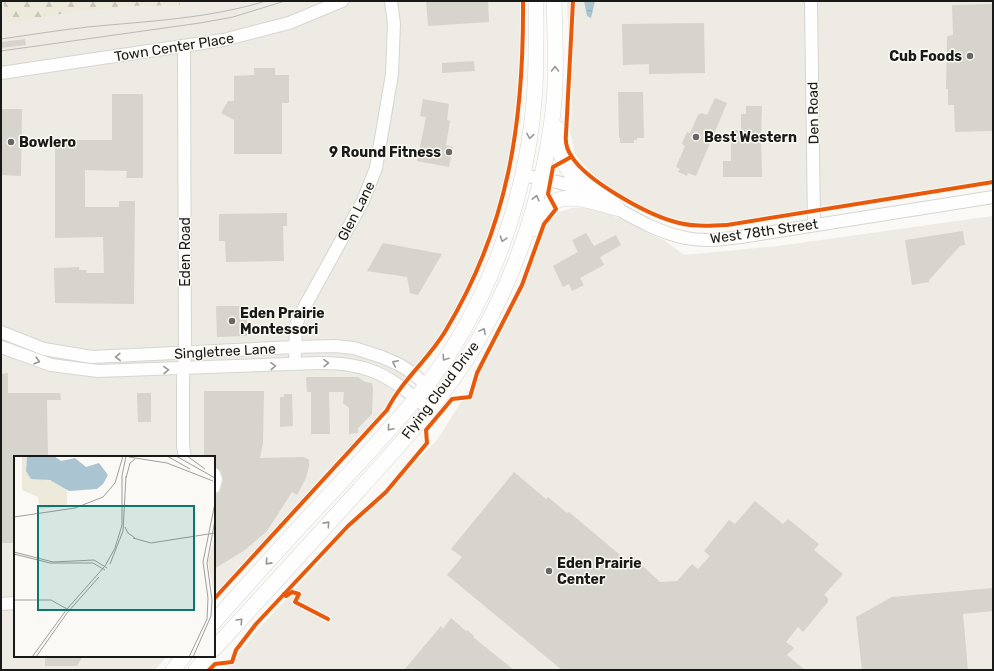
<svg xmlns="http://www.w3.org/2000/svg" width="994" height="671" viewBox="0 0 994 671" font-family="Rubik,sans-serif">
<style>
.built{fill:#edebe3}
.forest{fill:url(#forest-firs)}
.water{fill:url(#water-ripples)}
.building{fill:#d6d4cc}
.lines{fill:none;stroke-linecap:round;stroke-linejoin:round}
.minor-casing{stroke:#d5d5d2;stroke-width:14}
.major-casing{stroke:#d5d5d2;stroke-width:16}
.minor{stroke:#fefefe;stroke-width:12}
.major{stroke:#fefefe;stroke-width:15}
.tram{stroke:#b9b9b8;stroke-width:1}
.cycleway-casing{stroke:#fbfaf5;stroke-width:6}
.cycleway{stroke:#e8590c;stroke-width:4}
.oneway{stroke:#979796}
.poi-dot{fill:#686765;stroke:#fbfaf5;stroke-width:1.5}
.labels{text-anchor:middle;stroke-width:3;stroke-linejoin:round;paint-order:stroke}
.street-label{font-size:14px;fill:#191917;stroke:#fbfaf5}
.poi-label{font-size:14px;font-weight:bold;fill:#191917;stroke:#fbfaf5;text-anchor:start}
.inset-road{fill:none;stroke:#a09f9d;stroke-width:1}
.view{fill:#0f766e;fill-opacity:0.15;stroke:#0f766e;stroke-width:2}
.inset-edge{fill:none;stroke:#191917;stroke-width:2}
</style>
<defs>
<pattern id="forest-firs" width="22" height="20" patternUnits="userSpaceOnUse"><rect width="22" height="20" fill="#ede9db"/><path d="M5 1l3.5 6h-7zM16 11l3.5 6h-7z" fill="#cbc7bb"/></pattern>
<pattern id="water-ripples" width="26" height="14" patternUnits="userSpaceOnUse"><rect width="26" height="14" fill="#abc4d1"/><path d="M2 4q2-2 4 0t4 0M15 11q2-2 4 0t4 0" fill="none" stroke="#93a8b3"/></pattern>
</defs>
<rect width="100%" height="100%" fill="#faf9f6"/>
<g class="built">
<polygon points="1,1 523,1 522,84 515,140 507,179 470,283 457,310 446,330 428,357 372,426 214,599 214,457 15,457 15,656 167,656 155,670 1,670"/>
<polygon points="567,1 993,1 993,185 730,225 706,225 679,220 656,213 635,203 595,178 575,154 570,131 572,113"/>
<polygon points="590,207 610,214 664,240 684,255 778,246 993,216 993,670 226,670 256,632 342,537 437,440 488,359 524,289 540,239 550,219 559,212 572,208"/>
</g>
<polygon class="forest" points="3,1 180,1 180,5 125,6 66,13 8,23"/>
<polygon class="water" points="584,1 595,1 591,18 587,16"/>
<g class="building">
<polygon points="426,1 488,1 489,22 428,26"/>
<polygon points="993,4 993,131 955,132 954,105 948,105 948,89 946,89 947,36 953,35 952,5"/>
<polygon points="704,23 705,73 649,74 649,64 623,65 622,24"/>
<polygon points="25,39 26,45 1,48 1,42"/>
<polygon points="474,61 475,71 442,73 442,63"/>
<polygon points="254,68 275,68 275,75 289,75 289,103 282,103 282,154 234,154 234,120 221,113 228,101 234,101 234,76 254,75"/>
<polygon points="618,92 643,92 644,138 637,138 637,140 634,140 634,143 620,143 620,138 619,138"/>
<polygon points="112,94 143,94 143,178 126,178 127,171 85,170 85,207 119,207 119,201 135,201 134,304 55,303 54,268 79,267 79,270 86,270 87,273 104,273 103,237 55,238 55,140 112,140"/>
<polygon points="715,98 727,103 696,176 688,173 687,176 678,172 680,169 676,167 685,146 682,144 683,141 687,132 690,133 698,115 701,113 707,115"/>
<polygon points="423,99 449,104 447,120 450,121 446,145 453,147 449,167 417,161 426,117 420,116"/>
<polygon points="746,106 762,106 761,136 762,177 723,177 723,161 731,161 731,138 735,138 735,130 741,130 741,114 746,114"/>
<polygon points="1,109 22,109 21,176 1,175"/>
<polygon points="287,213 287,226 283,226 284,261 226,262 225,241 219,241 219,214"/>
<polygon points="963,231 965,245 960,246 929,280 929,282 912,285 905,240"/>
<polygon points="586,233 594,246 616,235 621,245 600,257 604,265 580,278 584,285 572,291 569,284 563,287 553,266 578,252 572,240"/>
<polygon points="383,243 442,254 418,295 410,293 407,277 367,271"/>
<polygon points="216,306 247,306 247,336 217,337"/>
<polygon points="8,373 8,393 60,393 61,400 47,400 48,457 15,457 15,543 1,543 1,374"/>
<polygon points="306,377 358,377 365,382 372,383 373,388 372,414 358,428 358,433 349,434 349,408 343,403 344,392 329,392 330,434 311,434 311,392 307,392"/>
<polygon points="204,391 264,391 263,443 260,458 304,457 309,460 309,466 306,478 297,495 292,492 267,531 245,550 214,569 214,494 220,492 223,480 221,471 214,467 214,457 204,457"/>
<polygon points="137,393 151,393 151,422 138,422"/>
<polygon points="284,394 292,394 293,426 280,427 280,397 284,397"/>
<polygon points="514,472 546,499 548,497 567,513 569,512 626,560 630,554 660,582 677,581 692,564 698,569 710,556 704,551 729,520 735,524 755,501 783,524 788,519 819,544 814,550 843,574 824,595 828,598 828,602 803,632 798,627 786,642 794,648 787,655 805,670 562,670 447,575 462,557 451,549"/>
<polygon points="993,588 993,611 963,614 968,670 862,670 856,617 892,597"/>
<polygon points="451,618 466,631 467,630 474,636 473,637 514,670 404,670 441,626 443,629"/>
<polygon points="45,656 83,656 77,666 45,666"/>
</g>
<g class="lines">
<defs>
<g id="minor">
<polyline points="811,1 814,225"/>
<polyline points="184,46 185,354 183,379 183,446 185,457"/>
<polyline points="1,73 223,40 289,23 342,1"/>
<path d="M522,175C543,179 564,182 584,191C618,207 649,231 686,238C704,242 723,239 741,237L993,197"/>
<polyline points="1,332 44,349 92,357 295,347 335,346 354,348 382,357 400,365 414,374 438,397"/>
<path d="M1,347L51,365L98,371L317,363C370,362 389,376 429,409"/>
<polyline points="295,355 296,325 300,315 363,201 376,168 392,74 394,24 391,1"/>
<polyline points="214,474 216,479 214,487"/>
<polyline points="1,604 15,603"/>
</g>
<g id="major">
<polyline points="557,128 557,146 567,168 571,173 598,190 617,208"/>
<path d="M534,229C549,184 582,199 616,208"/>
<path d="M214,622C256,574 300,526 344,479C372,449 400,419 426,386C483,313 521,213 532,121C537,81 536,41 536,1"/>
<path d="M214,649C262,597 310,544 358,491C400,444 445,397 477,342C518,271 543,193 553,112C557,75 555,38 554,1"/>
<polyline points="173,670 184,656"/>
<polyline points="196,670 208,656"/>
</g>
</defs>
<use href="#minor" class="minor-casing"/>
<use href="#major" class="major-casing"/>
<use href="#minor" class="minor"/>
<use href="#major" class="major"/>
<g class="tram">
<path d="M1,39C30,35 59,30 88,27C148,21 207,19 266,1"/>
<polyline points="1,51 200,23 233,17 285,1"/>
</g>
<defs>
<g id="cycleway">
<path d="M573,1L566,134C565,142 567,150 572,157C587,181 645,213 672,221C690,227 708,226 727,225L993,182"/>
<polyline points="284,594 286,596 292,592 299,594 295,602 328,619"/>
<path d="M214,599L387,410C402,380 429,359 446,330C509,225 524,121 523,1"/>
<polyline points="209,670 215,664 232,662 236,650 256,624 348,526 386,492 427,443 426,430 452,399 470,397 477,373 522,285 544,224 556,209 548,194 553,167 571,157"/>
</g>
</defs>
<use href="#cycleway" class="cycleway-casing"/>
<use href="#cycleway" class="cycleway"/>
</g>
<defs><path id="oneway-chevron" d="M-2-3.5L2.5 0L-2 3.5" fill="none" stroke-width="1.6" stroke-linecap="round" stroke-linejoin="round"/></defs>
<g class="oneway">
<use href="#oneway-chevron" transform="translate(555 69) rotate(-90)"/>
<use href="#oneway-chevron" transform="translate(530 136) rotate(99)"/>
<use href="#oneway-chevron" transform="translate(536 198) rotate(-76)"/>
<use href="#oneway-chevron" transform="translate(503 239) rotate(108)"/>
<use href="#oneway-chevron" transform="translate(483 331) rotate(-62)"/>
<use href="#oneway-chevron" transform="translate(118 357) rotate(178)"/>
<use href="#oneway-chevron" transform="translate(445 358) rotate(124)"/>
<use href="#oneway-chevron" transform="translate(37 361) rotate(17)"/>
<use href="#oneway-chevron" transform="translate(326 363) rotate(-1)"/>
<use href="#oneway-chevron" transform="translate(395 363) rotate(-154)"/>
<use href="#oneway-chevron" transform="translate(273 366) rotate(-3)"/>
<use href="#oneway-chevron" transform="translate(166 370) rotate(-2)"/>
<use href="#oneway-chevron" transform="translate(390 428) rotate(131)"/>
<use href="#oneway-chevron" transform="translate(327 524) rotate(-48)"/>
<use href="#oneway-chevron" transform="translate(268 562) rotate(132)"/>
<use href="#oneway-chevron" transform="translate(240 621) rotate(-47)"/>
</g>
<g class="poi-dot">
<circle cx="970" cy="56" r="4"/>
<circle cx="696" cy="137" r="4"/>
<circle cx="11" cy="142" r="4"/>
<circle cx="449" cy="152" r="4"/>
<circle cx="232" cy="321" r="4"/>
<circle cx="549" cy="571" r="4"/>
</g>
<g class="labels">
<g class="street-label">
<text transform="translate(174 47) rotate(-9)" y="5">Town Center Place</text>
<text transform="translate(813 113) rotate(-91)" y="5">Den Road</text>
<text transform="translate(356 211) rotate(-63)" y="5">Glen Lane</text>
<text transform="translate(764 231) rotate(-8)" y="5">West 78th Street</text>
<text transform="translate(185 252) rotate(-90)" y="5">Eden Road</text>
<text transform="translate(225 351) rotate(-3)" y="5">Singletree Lane</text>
<text transform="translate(440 390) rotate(-53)" y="5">Flying Cloud Drive</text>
</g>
<g class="poi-label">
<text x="962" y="61" text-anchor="end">Cub Foods</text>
<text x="704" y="142">Best Western</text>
<text x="19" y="147">Bowlero</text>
<text x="441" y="157" text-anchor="end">9 Round Fitness</text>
<text x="240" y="318">Eden Prairie<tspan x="240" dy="16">Montessori</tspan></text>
<text x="557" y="568">Eden Prairie<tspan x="557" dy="16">Center</tspan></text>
</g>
</g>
<g transform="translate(14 456)">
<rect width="201" height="201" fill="#faf9f6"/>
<path d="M8,0H13L12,15L30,24L41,25L53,34V50L26,53L24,41L8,34Z" fill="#ede9db"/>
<path d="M201,80V138H200L194,105Z" fill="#ede9db"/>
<path d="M13,0H40L47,5L61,2L72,11L85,7L94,19L89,28L83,33L55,35L36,24L17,23L12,15Z" fill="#abc4d1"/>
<path class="inset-road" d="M153,0L176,13M162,0L201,22M173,0L191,13M115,1L153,7L199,25M112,22L116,7L121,3M0,61L61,52L89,41L101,27L109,0M111,71L114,77L121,82M119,82L137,87L201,77M0,96L39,106L80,104L93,112M0,98L36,107H79L91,114M96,108L109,75L112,20M0,144H37L53,153M18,201L53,153L91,110L101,92L108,69V20L112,0M22,201L53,157L85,121M175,201L193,163L194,142L189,106L201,47M179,201L197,160L198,144L193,107L201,64"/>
<path class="view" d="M24,50H180V154H24Z"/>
<rect width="201" height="201" class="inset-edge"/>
</g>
<rect width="994" height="671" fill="none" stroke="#191917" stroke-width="4"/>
</svg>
